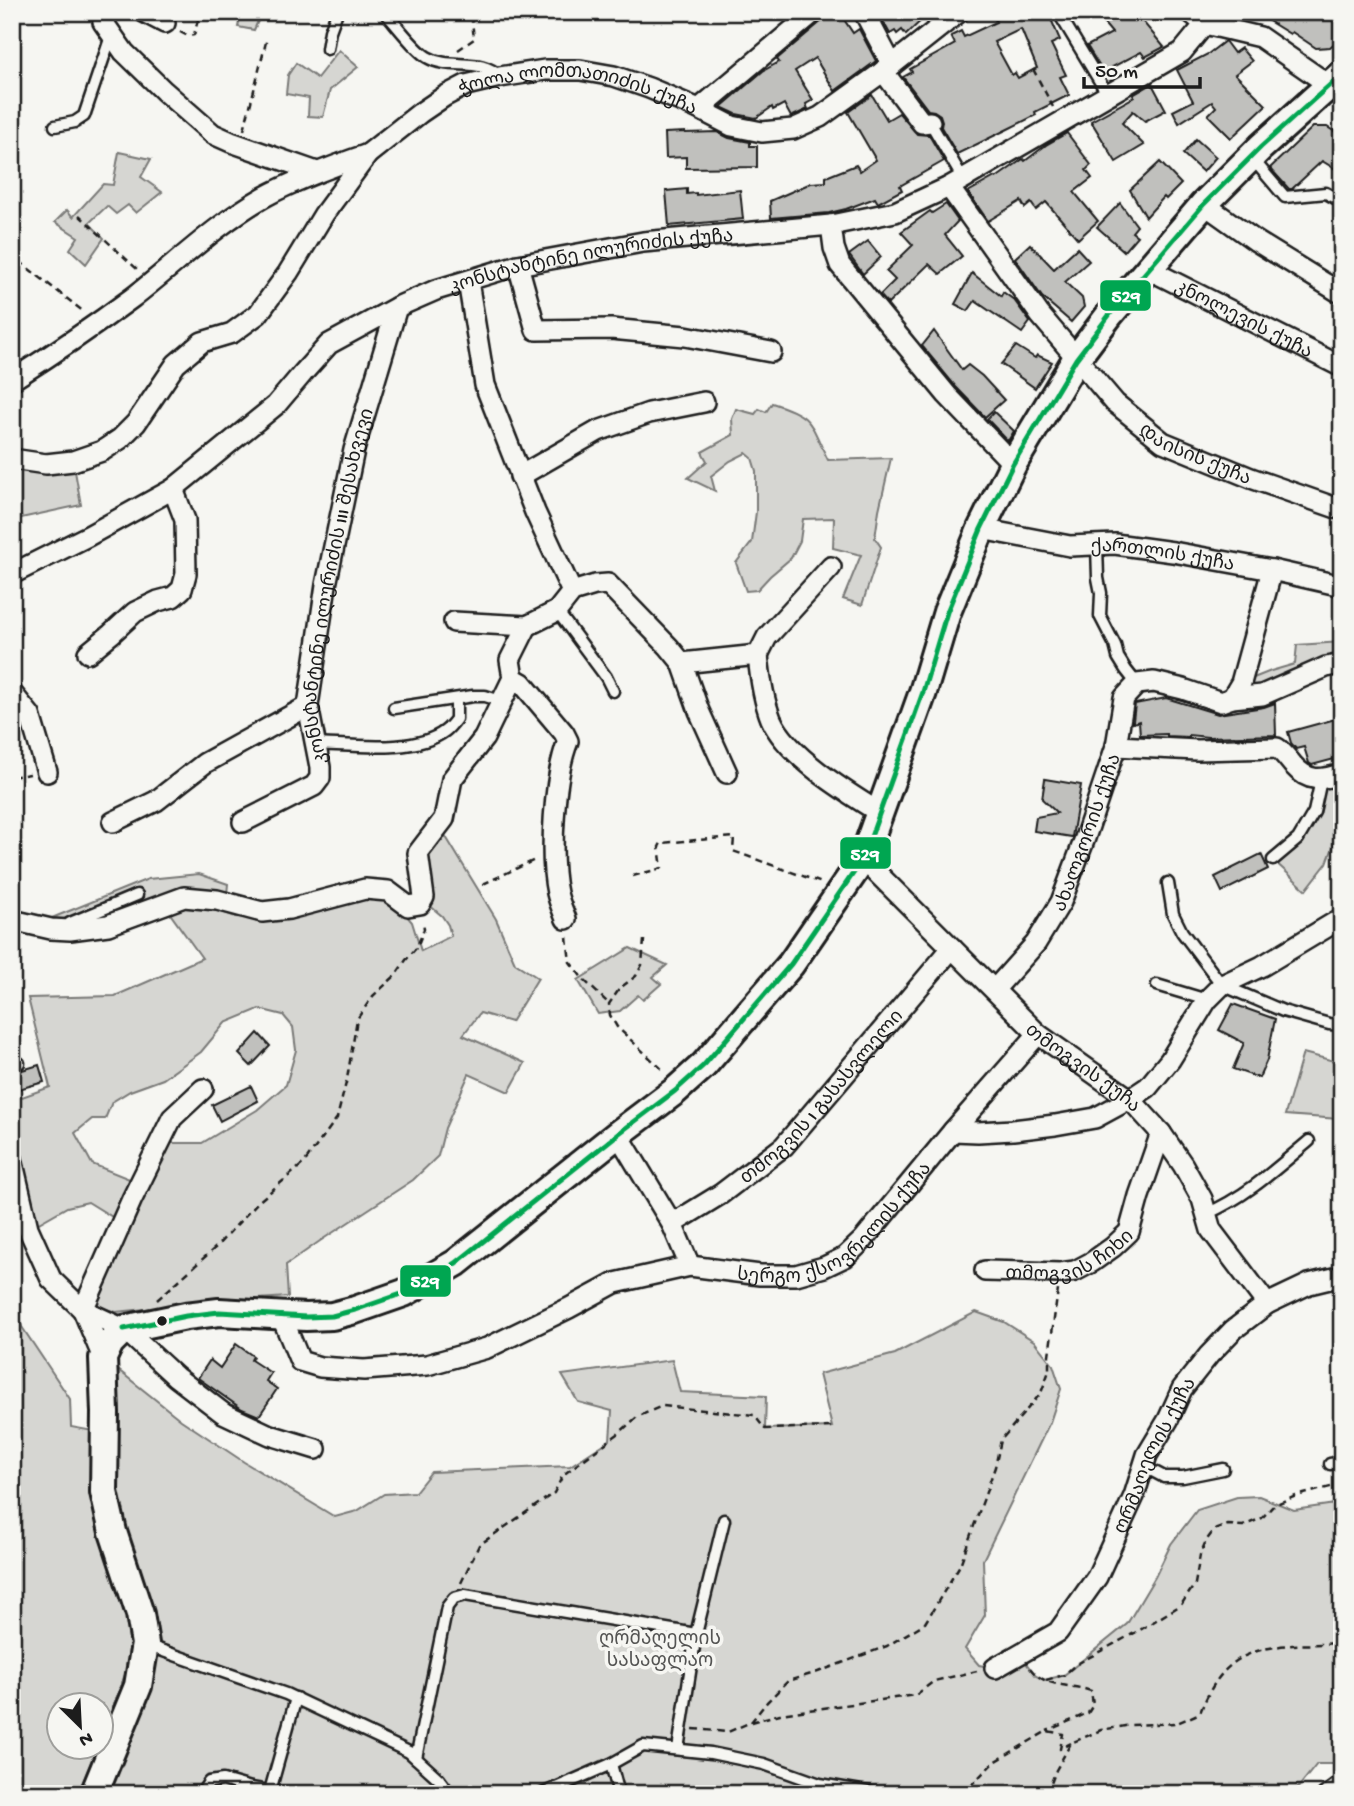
<svg xmlns="http://www.w3.org/2000/svg" width="1354" height="1806" viewBox="0 0 1354 1806" font-family="'Gochi Hand','Noto Sans Georgian',sans-serif">
<style>
.green{fill:#d6d6d2;stroke:#797977;stroke-width:2}
.building{fill:#c0c0bd;stroke:#1c1c1c;stroke-width:2;fill-rule:evenodd}
.lines{fill:none;stroke-linecap:round;stroke-linejoin:round}
.lane-casing{stroke:#1c1c1c;stroke-width:15}
.street-casing{stroke:#1c1c1c;stroke-width:24}
.secondary-casing{stroke:#1c1c1c;stroke-width:32}
.path{stroke:#1c1c1c;stroke-width:2.5;stroke-dasharray:7 5;stroke-linecap:butt}
.lane{stroke:#f6f6f2;stroke-width:10}
.street{stroke:#f6f6f2;stroke-width:19}
.secondary{stroke:#f6f6f2;stroke-width:26}
.bus-1-casing{stroke:#f6f6f2;stroke-width:10}
.bus-1{stroke:#00a651;stroke-width:5}
.bus-dot{fill:#1c1c1c;stroke:#f6f6f2;stroke-width:2.5}
.labels{text-anchor:middle;stroke-width:7;stroke-linejoin:round;paint-order:stroke}
.street-label{font-size:19px;fill:#1c1c1c;stroke:#f6f6f2}
.park-label{font-size:19px;fill:#545453;stroke:#f6f6f2}
.line-badge{stroke:#f6f6f2;stroke-width:2.5}
.badge-label{font-size:19px;text-anchor:middle;font-weight:bold;fill:#fff}
</style>
<rect width="100%" height="100%" fill="#f6f6f2"/>
<filter id="ink" filterUnits="userSpaceOnUse"><feTurbulence type="fractalNoise" baseFrequency=".0143" numOctaves="2"/><feDisplacementMap in="SourceGraphic" scale="14" xChannelSelector="R" yChannelSelector="G"/><feConvolveMatrix kernelMatrix="1 2 1 2 8 2 1 2 1" color-interpolation-filters="sRGB"/></filter>
<g filter="url(#ink)">
<g class="green">
<polygon points="236,12 255,12 261,14 254,30 238,27 240,17"/>
<polygon points="339,50 358,67 330,90 323,117 308,116 309,98 286,94 288,75 296,63 317,78"/>
<polygon points="119,152 151,159 141,177 162,192 136,213 128,205 116,214 107,206 89,223 104,238 86,264 70,249 78,237 55,222 67,210 73,217 103,184 113,185"/>
<path d="M772,403C815,417 809,422 828,460L891,458L879,510L875,538L881,547L862,605L843,599L861,555L833,548L834,518L803,519L800,541L791,558L770,576L757,590L746,591L736,563L752,542L756,512V471L752,458L746,453L730,461L711,476L715,491L688,478L707,461L702,452L733,435L732,419L736,409L755,414L759,409L766,412Z"/>
<polygon points="12,469 56,473 75,471 81,505 12,520"/>
<polygon points="1342,642 1342,664 1262,695 1241,683 1271,671 1295,664 1297,645"/>
<polygon points="1342,774 1342,843 1335,842 1327,863 1306,890 1273,860 1298,839 1314,812 1321,780"/>
<polygon points="443,832 496,919 515,963 538,978 511,1022 480,1013 463,1035 525,1063 509,1092 469,1074 445,1128 438,1156 413,1180 320,1241 286,1265 288,1297 225,1301 116,1312 92,1305 165,1143 202,1143 257,1110 286,1085 296,1050 293,1027 283,1015 259,1009 225,1023 201,1052 163,1079 130,1091 112,1102 105,1119 92,1119 75,1133 92,1164 132,1180 114,1218 88,1202 67,1207 37,1224 19,1148 12,1139 12,1111 19,1108 16,1099 50,1087 28,998 115,996 202,958 169,912 188,907 205,906 236,917 269,920 364,898 382,899 401,909 412,922 421,951 451,936 448,925 442,916 429,905 420,854"/>
<polygon points="199,874 228,884 227,894 80,924 140,899 135,889 58,923 42,922 148,879"/>
<polygon points="630,948 667,965 653,977 661,984 643,1000 638,995 620,1011 598,1014 578,980"/>
<polygon points="1303,1053 1342,1063 1342,1158 1339,1119 1285,1115"/>
<polygon points="12,1303 22,1327 70,1399 71,1427 99,1432 132,1624 131,1659 102,1734 102,1704 60,1704 60,1746 97,1747 78,1794 12,1794"/>
<polygon points="976,1312 1004,1322 1034,1341 1053,1365 1061,1389 1050,1422 983,1560 985,1615 965,1649 979,1665 995,1668 1019,1654 1036,1676 1045,1680 1064,1675 1127,1624 1155,1577 1171,1544 1197,1510 1237,1497 1259,1496 1294,1510 1342,1503 1342,1764 1317,1764 1293,1794 99,1794 145,1644 113,1532 103,1358 181,1420 244,1462 335,1517 357,1511 384,1494 415,1492 431,1472 570,1466 610,1440 612,1411 578,1402 562,1375 672,1360 680,1392 766,1396 765,1429 832,1427 819,1374 895,1354"/>
</g>
<g class="building">
<polygon points="826,12 839,12 853,33 859,29 876,61 835,91 815,58 795,71 813,100 806,104 808,109 791,117 784,104 773,110 772,107 756,118 736,114 721,107 763,71 779,62 777,59 822,21"/>
<polygon points="878,12 930,12 906,35 902,30 897,34 895,31 890,34"/>
<path d="M1009,12H1048L1060,40L1051,44L1066,75L1060,77L1069,95L1035,112L1036,115L1008,129L957,154L941,127L942,121L940,115L934,111L928,110L903,77L912,72L910,69L955,44L951,36L961,31L964,37L996,22L995,19ZM1021,29L1037,68L1018,78L1015,73L1012,75L994,42Z"/>
<polygon points="1109,12 1156,12 1143,22 1164,47 1145,57 1141,52 1103,72 1087,46 1112,33 1101,20"/>
<polygon points="1254,12 1342,12 1342,37 1330,47 1316,48 1292,32 1290,34"/>
<polygon points="1225,41 1234,53 1241,48 1252,61 1235,74 1266,105 1231,138 1208,115 1216,107 1212,102 1179,123 1173,111 1193,101 1177,70 1208,54"/>
<polygon points="1152,84 1166,110 1145,121 1133,111 1122,123 1144,145 1116,162 1091,121 1134,97 1133,95"/>
<polygon points="872,95 887,120 899,113 917,134 929,135 944,161 900,186 902,190 878,203 875,198 846,209 829,213 771,218 770,201 811,183 826,182 826,177 856,165 860,171 876,160 848,112"/>
<polygon points="1313,127 1327,127 1342,136 1342,173 1322,161 1292,189 1289,189 1270,168"/>
<polygon points="685,132 685,133 717,132 729,138 750,142 750,146 757,146 757,167 686,168 686,157 666,158 665,133"/>
<polygon points="1067,133 1091,165 1086,170 1092,178 1074,192 1098,221 1078,239 1046,202 1036,210 1031,203 1025,208 1021,201 988,221 968,192 995,177 996,178 1023,159 1025,161 1046,145"/>
<polygon points="1196,139 1216,157 1203,172 1183,154"/>
<polygon points="1160,162 1181,184 1166,199 1164,197 1146,217 1130,190"/>
<polygon points="687,189 687,194 696,193 696,195 740,190 743,219 669,226 666,191"/>
<polygon points="1120,203 1137,226 1132,232 1137,236 1124,251 1097,227"/>
<polygon points="946,204 958,221 945,235 962,256 940,274 929,264 888,304 880,295 895,280 886,271 913,245 901,232 930,211 932,213"/>
<polygon points="868,241 881,257 863,274 849,255"/>
<polygon points="1030,244 1054,269 1077,248 1089,261 1065,282 1082,298 1084,307 1071,322 1042,297 1015,258"/>
<polygon points="972,273 1001,296 1003,292 1014,300 1030,322 1022,333 975,301 968,311 955,304"/>
<polygon points="934,331 962,370 968,365 982,376 1004,400 985,417 956,387 922,346"/>
<polygon points="1016,346 1035,358 1037,355 1052,362 1035,388 1001,364"/>
<polygon points="994,412 1014,431 1008,441 987,419"/>
<polygon points="1166,698 1218,714 1264,707 1275,703 1276,735 1208,737 1189,735 1189,737 1167,736 1167,734 1140,735 1139,721 1133,723 1133,721 1135,704"/>
<polygon points="1339,718 1342,727 1342,757 1312,765 1309,763 1304,747 1296,749 1291,743 1288,732"/>
<polygon points="1045,779 1081,785 1072,837 1034,831 1036,817 1057,813 1042,799"/>
<polygon points="1261,854 1268,869 1222,892 1215,877"/>
<polygon points="1233,1004 1275,1019 1267,1060 1259,1078 1233,1069 1244,1043 1219,1030"/>
<polygon points="258,1033 270,1046 251,1066 239,1054"/>
<polygon points="39,1065 44,1082 15,1090 12,1073"/>
<polygon points="251,1086 258,1101 220,1121 212,1105"/>
<polygon points="236,1344 253,1356 251,1360 271,1373 266,1381 277,1389 259,1416 242,1409 198,1378 210,1360 220,1368"/>
</g>
<g class="lines">
<defs>
<g id="lane">
<path d="M385,12C396,24 414,49 427,57C450,71 481,56 500,77"/>
<polyline points="1058,12 1108,95"/>
<polyline points="327,49 330,31 337,12"/>
<polyline points="930,122 963,179"/>
<polyline points="55,126 75,122 84,116 111,36"/>
<polyline points="1251,157 1285,197 1326,193 1342,202"/>
<polyline points="1097,545 1098,578 1101,593 1100,616 1115,645 1118,657 1126,670 1137,684"/>
<polyline points="557,611 606,677 613,691"/>
<polyline points="394,708 473,696 485,696 501,701"/>
<path d="M315,744C352,745 415,754 445,731C449,728 453,723 456,719V699"/>
<polyline points="1273,860 1298,839 1314,812 1321,780"/>
<polyline points="1168,883 1173,914 1182,932 1222,985 1283,1011 1329,1024 1342,1025"/>
<polyline points="70,923 137,895"/>
<polyline points="1157,985 1207,1000"/>
<polyline points="12,1064 19,1063"/>
<path d="M1206,1214C1246,1197 1277,1168 1309,1141"/>
<polyline points="1330,1464 1342,1462"/>
<polyline points="1145,1467 1164,1477 1183,1477 1223,1469"/>
<polyline points="146,1645 286,1694 409,1752 439,1779 450,1794"/>
<polyline points="678,1749 696,1634 724,1520"/>
<polyline points="416,1758 447,1607 454,1598 465,1595 696,1634"/>
<polyline points="611,1764 619,1794"/>
<polyline points="270,1791 296,1698"/>
<polyline points="201,1794 209,1782 223,1780 251,1788 286,1794"/>
<polyline points="542,1794 611,1764 643,1746 711,1753 764,1764 820,1784 879,1794"/>
<polyline points="1323,1794 1342,1780"/>
</g>
<g id="street">
<polyline points="110,12 104,15 103,22 124,52 164,91 213,134 231,142 317,172"/>
<polyline points="144,12 165,23"/>
<polyline points="864,12 892,65"/>
<polyline points="1190,12 1205,24 1260,37 1342,94"/>
<polyline points="883,71 922,123 930,122"/>
<polyline points="699,109 814,12"/>
<path id="s1" d="M949,187L1040,315L1115,403L1163,442L1251,478L1342,510"/>
<polyline points="1204,204 1256,241 1342,294"/>
<polyline points="831,225 834,248 840,265 947,395 1013,464"/>
<polyline points="518,265 536,330 611,329 685,336 771,352"/>
<path id="s2" d="M1148,269L1342,367"/>
<polyline points="468,281 485,385 535,512 572,592"/>
<path d="M12,380C53,354 93,327 132,298C176,264 215,225 264,197C297,179 333,166 368,154"/>
<path id="s3" d="M12,459L46,464L73,461L102,451L120,439L136,423L176,364L202,342L232,333L258,314L288,273L324,214L368,154L420,113L445,96L466,85L500,77L545,70H580L614,76L649,88L699,109L732,126L762,132L793,129L820,117L892,65L959,12"/>
<polyline points="520,476 598,431 649,413 704,402"/>
<path id="s4" d="M981,529L1070,546L1115,544L1173,552L1272,570L1342,586"/>
<path id="s5" d="M12,574L88,536L173,489L276,405L303,373L329,344L397,307L436,290L518,265L643,242L831,225L895,212L949,187L1182,52L1205,24"/>
<polyline points="454,622 527,626 557,611 572,592 595,585 608,584 669,647 682,663 758,655 767,637 831,567"/>
<polyline points="88,653 111,634 135,612 158,601 173,597 182,589 186,574 185,520 173,489"/>
<path d="M758,655C760,676 763,699 771,719C787,756 846,792 880,813"/>
<polyline points="682,663 699,711 727,773"/>
<path d="M513,678L522,683L564,733L568,741C554,776 549,856 557,893C559,902 563,911 566,919"/>
<polyline points="12,693 30,715 47,772"/>
<polyline points="1232,698 1241,683 1272,570"/>
<path d="M1116,746L1197,750L1277,748C1284,753 1288,759 1293,765C1309,783 1321,780 1342,774"/>
<polyline points="113,822 156,801 205,763 308,706"/>
<path id="s6" d="M243,822L314,786L320,778V767L308,706L326,585L354,450L397,307"/>
<path id="s7" d="M863,859L1038,1034L1130,1099L1161,1133L1183,1165L1202,1199L1211,1230L1267,1304"/>
<polyline points="12,920 51,929 70,930 108,925 184,897 217,900 262,912 289,909 365,889 388,891 408,906 420,904 424,897 418,853 444,819 452,779 484,738 513,678 510,660 527,626"/>
<path id="s8" d="M995,989L1036,943L1061,902L1085,838L1116,746L1124,698L1137,684L1154,682L1183,689L1221,702L1232,698L1262,695L1326,667L1342,664"/>
<polyline points="953,1131 978,1132 1013,1130 1055,1125 1095,1118 1130,1099 1148,1087 1170,1060 1207,1000 1222,985 1262,966 1342,918"/>
<polyline points="618,1134 672,1224 690,1266"/>
<polyline points="12,1159 28,1228 51,1279 83,1310 124,1329 176,1377 223,1413 270,1435 316,1449"/>
<path id="s9" d="M672,1224L721,1194L784,1146L952,948"/>
<path id="s10" d="M985,1271L1060,1273L1075,1271L1092,1262L1113,1247L1129,1232L1139,1196L1161,1133"/>
<path id="s11" d="M281,1315L300,1361L320,1367L364,1370L427,1365L487,1348L569,1308L615,1283L690,1266L760,1275H796L824,1267L845,1257L863,1240L953,1131L1038,1034"/>
<polyline points="103,1358 83,1310 132,1199 172,1118 203,1089"/>
<path id="s12" d="M995,1668L1058,1632L1097,1577L1134,1496L1147,1455L1168,1420L1182,1389L1209,1355L1233,1330L1267,1304L1309,1284L1342,1276"/>
</g>
<polyline id="secondary" points="94,1794 138,1686 145,1644 140,1614 113,1532 104,1492 105,1413 103,1358 110,1343 124,1329 186,1316 219,1312 306,1317 332,1316 355,1310 404,1293 456,1263 618,1134 675,1091 704,1065 791,964 863,859 923,692 947,612 981,529 1013,464 1076,359 1110,314 1204,204 1261,147 1342,74"/>
</defs>
<use href="#lane" class="lane-casing"/>
<use href="#street" class="street-casing"/>
<use href="#secondary" class="secondary-casing"/>
<g class="path">
<polyline points="180,32 188,36 194,35 200,12"/>
<polyline points="458,50 474,39 471,12"/>
<polyline points="1033,69 1053,107"/>
<polyline points="244,130 267,38"/>
<polyline points="79,215 138,270"/>
<polyline points="19,261 84,312"/>
<polyline points="12,777 30,774"/>
<polyline points="633,876 662,868 659,847 661,843 734,837 733,851 822,883"/>
<polyline points="483,884 537,859"/>
<polyline points="567,937 570,962 583,979 609,1004"/>
<polyline points="644,940 642,965 636,976 620,988 609,1004 610,1015 617,1027 665,1072"/>
<polyline points="157,1300 216,1247 257,1203 304,1163 337,1118 347,1079 357,1019 373,996 395,976 406,960 417,947 424,929 423,921"/>
<polyline points="461,1583 479,1545 554,1493 563,1475 618,1434 637,1417 662,1406 754,1415 765,1429 833,1427"/>
<path d="M1030,1668C1046,1689 1069,1683 1091,1691L1093,1705L1088,1713L1047,1731"/>
<polyline points="1046,1680 1064,1675 1075,1665 1140,1630 1181,1605 1195,1584 1200,1555 1206,1541 1214,1530 1228,1525 1243,1526 1262,1518 1274,1505 1296,1496 1342,1484"/>
<polyline points="751,1722 780,1714 916,1695 934,1681 977,1671"/>
<polyline points="693,1729 728,1732 751,1722 767,1702 788,1681 818,1672 887,1646 925,1623 960,1565 995,1467 1001,1440 1041,1393 1049,1371 1049,1355 1058,1290"/>
<polyline points="962,1794 993,1763 1047,1731 1063,1734 1060,1749 1071,1743"/>
<path d="M1047,1794L1056,1770L1071,1743L1101,1730L1131,1725L1177,1723L1200,1713C1218,1666 1242,1648 1293,1645C1310,1644 1325,1645 1342,1642"/>
</g>
<use href="#lane" class="lane"/>
<use href="#street" class="street"/>
<use href="#secondary" class="secondary"/>
<defs>
<polyline id="bus-1" points="124,1329 186,1316 219,1312 306,1317 332,1316 355,1310 404,1293 456,1263 618,1134 675,1091 704,1065 791,964 863,859 923,692 947,612 981,529 1013,464 1076,359 1110,314 1204,204 1261,147 1342,74"/>
</defs>
<use href="#bus-1" class="bus-1-casing"/>
<use href="#bus-1" class="bus-1"/>
</g>
</g>
<circle class="bus-dot" cx="162" cy="1321" r="6"/>
<g class="labels">
<g class="street-label">
<text dy="7" stroke="none"><textPath href="#s3" startOffset="735">ჭოლა ლომთათიძის ქუჩა</textPath></text>
<text dy="7" stroke="none"><textPath href="#s5" startOffset="674">კონსტანტინე ილურიძის ქუჩა</textPath></text>
<text dy="7" stroke="none"><textPath href="#s2" startOffset="108">კნოლევის ქუჩა</textPath></text>
<text dy="7" stroke="none"><textPath href="#s1" startOffset="369">დაისის ქუჩა</textPath></text>
<text dy="7" stroke="none"><textPath href="#s4" startOffset="184">ქართლის ქუჩა</textPath></text>
<text dy="7" stroke="none"><textPath href="#s6" startOffset="285">კონსტანტინე ილურიძის III შესახვევი</textPath></text>
<text dy="7" stroke="none"><textPath href="#s8" startOffset="184">ახალგორის ქუჩა</textPath></text>
<text dy="7" stroke="none"><textPath href="#s7" startOffset="304">თმოგვის ქუჩა</textPath></text>
<text dy="7" stroke="none"><textPath href="#s9" startOffset="198">თმოგვის I გასასვლელი</textPath></text>
<text dy="7" stroke="none"><textPath href="#s11" startOffset="626">სერგო ქსოვრელის ქუჩა</textPath></text>
<text dy="7" stroke="none"><textPath href="#s10" startOffset="89">თმოგვის ჩიხი</textPath></text>
<text dy="7" stroke="none"><textPath href="#s12" startOffset="275">ღრმაღელის ქუჩა</textPath></text>
</g>
<g class="park-label">
<text x="660" y="1644">ღრმაღელის<tspan x="660" dy="22">სასაფლაო</tspan></text>
</g>
</g>
<g class="line-badge">
<rect x="1099" y="279" width="53" height="33" rx="7" fill="#00a651"/>
<rect x="839" y="836" width="53" height="34" rx="7" fill="#00a651"/>
<rect x="399" y="1264" width="53" height="34" rx="7" fill="#00a651"/>
</g>
<g class="badge-label">
<text x="1126" y="302">529</text>
<text x="865" y="860">529</text>
<text x="425" y="1287">529</text>
</g>
<rect width="1354" height="1806" fill="none" stroke="#f6f6f2" stroke-width="42"/>
<rect x="21" y="21" width="1312" height="1764" fill="none" stroke="#1c1c1c" stroke-width="2.5" filter="url(#ink)"/>
<g transform="translate(80 1726) rotate(156)"><circle r="33" fill="#f6f6f2" stroke="#9f9f9c" stroke-width="2"/>
<path d="M0-5L12 26L0 18L-12 26Z" fill="#1c1c1c"/>
<text y="-10" font-size="19" font-weight="bold" text-anchor="middle" fill="#1c1c1c">N</text>
</g>
<path d="M1084 77v10h116v-10" fill="none" stroke="#1c1c1c" stroke-width="3.5"/>
<text x="1095" y="77" font-size="21" fill="#1c1c1c" stroke="#f6f6f2" stroke-width="5" paint-order="stroke">50 m</text>
</svg>
